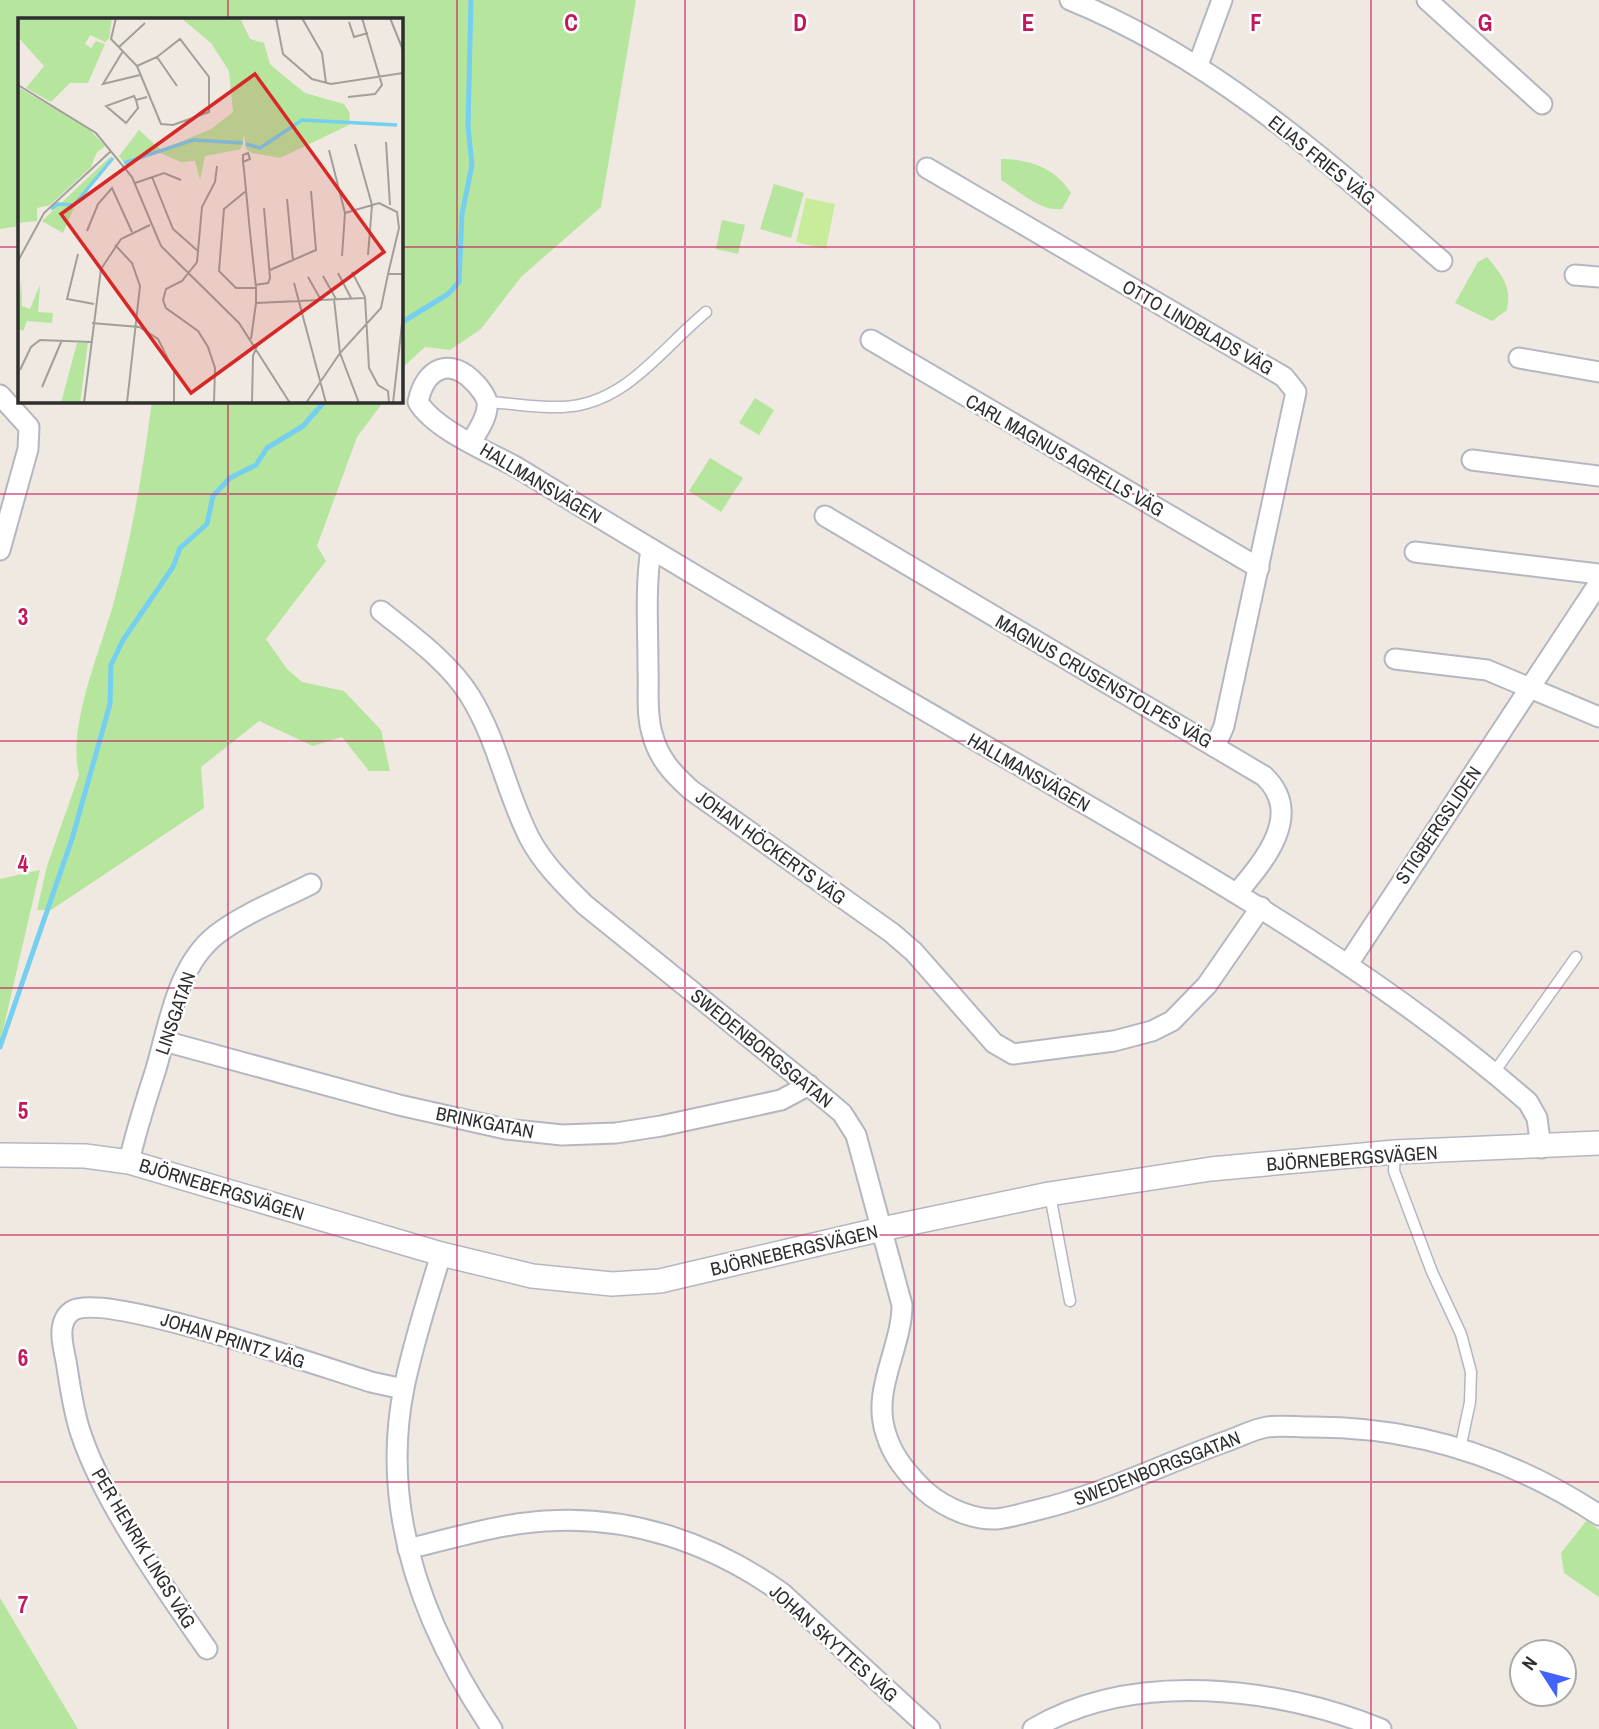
<svg xmlns="http://www.w3.org/2000/svg" width="1599" height="1729" viewBox="0 0 1599 1729" font-family="'Archivo Narrow',sans-serif">
<style>
.green{fill:#b6e59e}
.pitch{fill:#c9ec9a}
.lines{fill:none;stroke-linecap:round;stroke-linejoin:round}
.stream{stroke:#75cff0;stroke-width:5}
.service-casing{stroke:#b4b7c1;stroke-width:13}
.minor-casing{stroke:#b4b7c1;stroke-width:23}
.tertiary-casing{stroke:#b4b7c1;stroke-width:26}
.service{stroke:#fff;stroke-width:10}
.minor{stroke:#fff;stroke-width:19}
.tertiary{stroke:#fff;stroke-width:23}
.grid{fill:none;stroke:#c2185b;stroke-width:2;stroke-opacity:0.55}
.labels{text-anchor:middle;stroke-width:5;stroke-linejoin:round;paint-order:stroke}
.street-label{font-size:19px;fill:#2e2e2e;stroke:#fff}
.inset-river{fill:none;stroke:#75cff0;stroke-width:3.5}
.inset-road{fill:none;stroke:#a29e99;stroke-width:2}
.view{fill:#d62828;fill-opacity:0.15;stroke:#d62828;stroke-width:3.5}
.inset-edge{fill:none;stroke:#2e2e2e;stroke-width:3.5}
.grid-label{font-size:23px;text-anchor:middle;font-weight:bold;fill:#c2185b;stroke:#fff;stroke-width:5;stroke-linejoin:round;paint-order:stroke}
</style>
<rect width="100%" height="100%" fill="#efe9e1"/>
<g class="green">
<polygon points="0,0 636,0 601,207 521,277 481,329 450,350 425,347 401,369 401,19 19,19 19,226 0,229"/>
<path d="M1001,159C1029,159 1056,168 1071,193L1062,209C1041,212 1019,191 1001,180Z"/>
<polygon points="774,184 804,193 791,238 760,229"/>
<polygon points="722,220 745,225 738,254 716,249"/>
<path d="M1487,257C1502,275 1512,287 1507,310L1492,321L1455,303L1478,262Z"/>
<polygon points="755,398 774,410 759,435 739,423"/>
<path d="M152,401H384L357,437L317,546L326,561L266,639L287,669L302,682L344,691L381,730L390,771H369L342,737L313,746L259,721L201,767L204,808L51,910H37L47,866L79,775C67,726 100,652 113,605C132,537 143,470 152,401Z"/>
<polygon points="710,458 743,478 721,512 689,491"/>
<polygon points="40,870 0,1043 0,879"/>
<polygon points="1587,1520 1599,1530 1599,1597 1564,1573 1561,1553"/>
<polygon points="0,1598 78,1729 0,1729"/>
</g>
<polygon class="pitch" points="806,198 835,204 826,249 796,242"/>
<g class="lines">
<g class="stream">
<polyline points="401,323 448,294 459,282 462,214 472,165 468,127 471,0"/>
<polyline points="0,1047 72,839 110,704 111,665 123,640 173,567 180,548 207,524 213,496 230,478 256,465 267,448 303,426 325,401"/>
</g>
<defs>
<g id="service">
<path d="M487,402C511,403 537,408 562,407C625,405 661,349 706,312"/>
<polyline points="1493,1074 1576,957"/>
<polyline points="1395,1152 1394,1171 1432,1272 1461,1334 1471,1372 1470,1402 1460,1449"/>
<polyline points="1050,1195 1070,1301"/>
</g>
<g id="minor">
<path d="M1070,0C1213,58 1327,161 1442,261"/>
<polyline points="1427,0 1542,104"/>
<polyline points="1198,65 1222,0"/>
<polyline points="927,168 1284,377 1296,392 1224,726 1215,747"/>
<polyline points="1575,275 1599,277"/>
<polyline points="871,340 1259,568"/>
<polyline points="1519,358 1599,372"/>
<polyline points="0,395 29,427 28,449 0,550"/>
<path d="M471,442C478,431 489,415 487,402C486,396 479,387 475,383C450,356 425,368 418,402C435,430 489,452 518,468C689,573 861,674 1034,774C1205,874 1378,971 1528,1102L1537,1118L1541,1148"/>
<polyline points="1472,460 1599,476"/>
<path d="M825,516L1264,776C1304,814 1265,860 1237,893"/>
<path d="M651,549C645,588 648,628 648,668C649,689 646,713 652,733C658,758 673,774 691,790L892,933L914,952L994,1043L1013,1054L1114,1041L1152,1031L1172,1021L1207,985L1261,907"/>
<polyline points="1415,552 1599,574"/>
<path d="M381,611C412,636 449,662 470,696C498,741 506,793 530,839C544,865 565,885 585,905L824,1098L842,1113L856,1135L902,1305C902,1348 871,1390 886,1434C892,1454 903,1468 917,1483C935,1503 968,1520 996,1519C1009,1518 1024,1513 1037,1510C1104,1494 1163,1464 1227,1441C1239,1437 1254,1429 1267,1427C1280,1425 1296,1427 1309,1427C1414,1426 1512,1458 1599,1515"/>
<polyline points="1395,659 1487,670 1599,717"/>
<polyline points="1348,964 1599,583"/>
<polyline points="164,1041 399,1105 506,1129 562,1135 616,1133 661,1126 781,1100 809,1085"/>
<path d="M129,1162C136,1130 146,1100 156,1069C169,1024 177,966 216,935C244,913 280,900 311,884"/>
<path d="M441,1254C428,1298 413,1343 404,1388C379,1512 424,1628 492,1729"/>
<path d="M408,1549C453,1538 499,1524 545,1521C631,1515 712,1543 782,1593L930,1729"/>
<path d="M207,1649C165,1589 104,1503 81,1434C73,1411 70,1385 66,1361C63,1346 56,1322 72,1311C104,1291 326,1368 371,1382L403,1389"/>
<path d="M1033,1729C1133,1669 1278,1687 1381,1729"/>
</g>
<polyline id="tertiary" points="0,1155 85,1156 129,1162 441,1254 532,1276 612,1284 660,1281 882,1229 1049,1194 1211,1169 1395,1152 1599,1143"/>
</defs>
<use href="#service" class="service-casing"/>
<use href="#minor" class="minor-casing"/>
<use href="#tertiary" class="tertiary-casing"/>
<use href="#service" class="service"/>
<use href="#minor" class="minor"/>
<use href="#tertiary" class="tertiary"/>
</g>
<path class="grid" d="M228,0V19M457,0V1729M685,0V1729M914,0V1729M1142,0V1729M1371,0V1729M0,247H19M401,247H1599M228,401V1729M0,494H1599M0,741H1599M0,988H1599M0,1235H1599M0,1482H1599"/>
<g class="labels">
<g class="street-label">
<text transform="translate(1322 160) rotate(39)" y="7">ELIAS FRIES VÄG</text>
<text transform="translate(1198 327) rotate(30)" y="7">OTTO LINDBLADS VÄG</text>
<text transform="translate(1065 455) rotate(30)" y="7">CARL MAGNUS AGRELLS VÄG</text>
<text transform="translate(541 483) rotate(31)" y="7">HALLMANSVÄGEN</text>
<text transform="translate(1104 681) rotate(30)" y="7">MAGNUS CRUSENSTOLPES VÄG</text>
<text transform="translate(1029 772) rotate(30)" y="7">HALLMANSVÄGEN</text>
<text transform="translate(1438 825) rotate(-56)" y="7">STIGBERGSLIDEN</text>
<text transform="translate(771 847) rotate(36)" y="7">JOHAN HÖCKERTS VÄG</text>
<text transform="translate(175 1013) rotate(-71)" y="7">LINSGATAN</text>
<text transform="translate(762 1048) rotate(39)" y="7">SWEDENBORGSGATAN</text>
<text transform="translate(485 1122) rotate(11)" y="7">BRINKGATAN</text>
<text transform="translate(1352 1158) rotate(-4)" y="7">BJÖRNEBERGSVÄGEN</text>
<text transform="translate(222 1189) rotate(17)" y="7">BJÖRNEBERGSVÄGEN</text>
<text transform="translate(794 1250) rotate(-13)" y="7">BJÖRNEBERGSVÄGEN</text>
<text transform="translate(233 1340) rotate(17)" y="7">JOHAN PRINTZ VÄG</text>
<text transform="translate(1157 1468) rotate(-21)" y="7">SWEDENBORGSGATAN</text>
<text transform="translate(144 1548) rotate(59)" y="7">PER HENRIK LINGS VÄG</text>
<text transform="translate(834 1643) rotate(42)" y="7">JOHAN SKYTTES VÄG</text>
</g>
</g>
<g transform="translate(18 18)">
<rect width="385" height="385" fill="#efe9e1"/>
<path d="M0,0H94L91,21L87,24L72,17L67,26L73,30L78,23L87,26L70,65H52L33,84L8,70L26,48L0,19ZM163,0H222L232,21L246,25L252,46L261,54L287,75L326,86L332,95L331,107L262,140L234,135L228,131L226,116L223,131L187,138L182,162L177,143L163,144L138,133L107,146L101,138L121,112L143,132L193,111L215,94L211,53L193,25ZM0,69L70,110L87,128L79,134L73,149L32,187L19,190V203L0,205ZM93,138L84,156L59,183L45,215L24,203ZM3,261L4,288L12,291L22,267L20,294L35,295L34,305L9,303L5,313L0,311ZM59,325H70L62,385H43Z" fill="#b6e59e"/>
<path class="inset-river" d="M228,126L242,130L284,102L379,107M106,145L175,122L225,125M33,191L40,186L56,187L95,140"/>
<path class="inset-road" d="M98,0L93,21L119,48L143,106L155,107L191,94V59L162,21L139,39L119,48M258,0L265,36L294,61L313,66L385,55M284,0L304,35L308,65M372,0L385,32M331,4L336,19L350,15M101,29L127,5M105,33L85,66L122,57M139,39L159,68M0,67L78,115L114,159L143,228L221,305L272,385M330,79L357,76L364,67L344,0M118,82L120,90L108,105L88,88L116,78L118,82L129,79M368,124L372,187M337,126L354,187L350,237M311,132L327,195L324,238M225,144L232,141L230,135L225,137V144L226,152L232,214L238,270V285L233,321M134,159L155,211L181,234M117,165L146,155L163,162M228,173L206,191L201,253L218,270H238M269,181L275,243M327,195L361,185L379,194L381,210L370,256M69,213L80,186L94,170L114,214M97,227L114,245L122,268L109,385M60,236L49,281L76,286M0,243L26,195L93,133M252,252L298,232L293,173M0,254V296M334,254L347,279L351,350L360,367L370,373L371,385M320,255L333,280M305,258L318,281M290,259L303,282M276,265L308,385M237,267L250,265L252,260L246,190M316,281L322,335L341,385M238,285L346,280M74,305L121,309L140,321L156,353V385M2,352L13,329L22,322L73,324M24,369L44,322M66,385L83,251L103,221L132,207M196,385L197,350L190,329L180,313L148,290L145,282L148,271L164,263L179,244L184,189L197,164L199,148M234,385L235,338L239,328M288,385L322,335L363,290L370,256H385M375,385L385,297"/>
<path class="view" d="M237,56L366,234L173,375L43,196Z"/>
<rect width="385" height="385" class="inset-edge"/>
</g>
<g class="grid-label">
<text x="571" y="31">C</text>
<text x="800" y="31">D</text>
<text x="1028" y="31">E</text>
<text x="1256" y="31">F</text>
<text x="1485" y="31">G</text>
<text x="23" y="625">3</text>
<text x="23" y="872">4</text>
<text x="23" y="1119">5</text>
<text x="23" y="1366">6</text>
<text x="23" y="1613">7</text>
</g>
<g transform="translate(1543 1673) rotate(306)"><circle r="33" fill="#ffffff" stroke="#ababab" stroke-width="2"/>
<path d="M0-5L12 26L0 18L-12 26Z" fill="#4264fb"/>
<text y="-10" font-size="19" font-weight="bold" text-anchor="middle" fill="#2e2e2e">N</text>
</g>
</svg>
